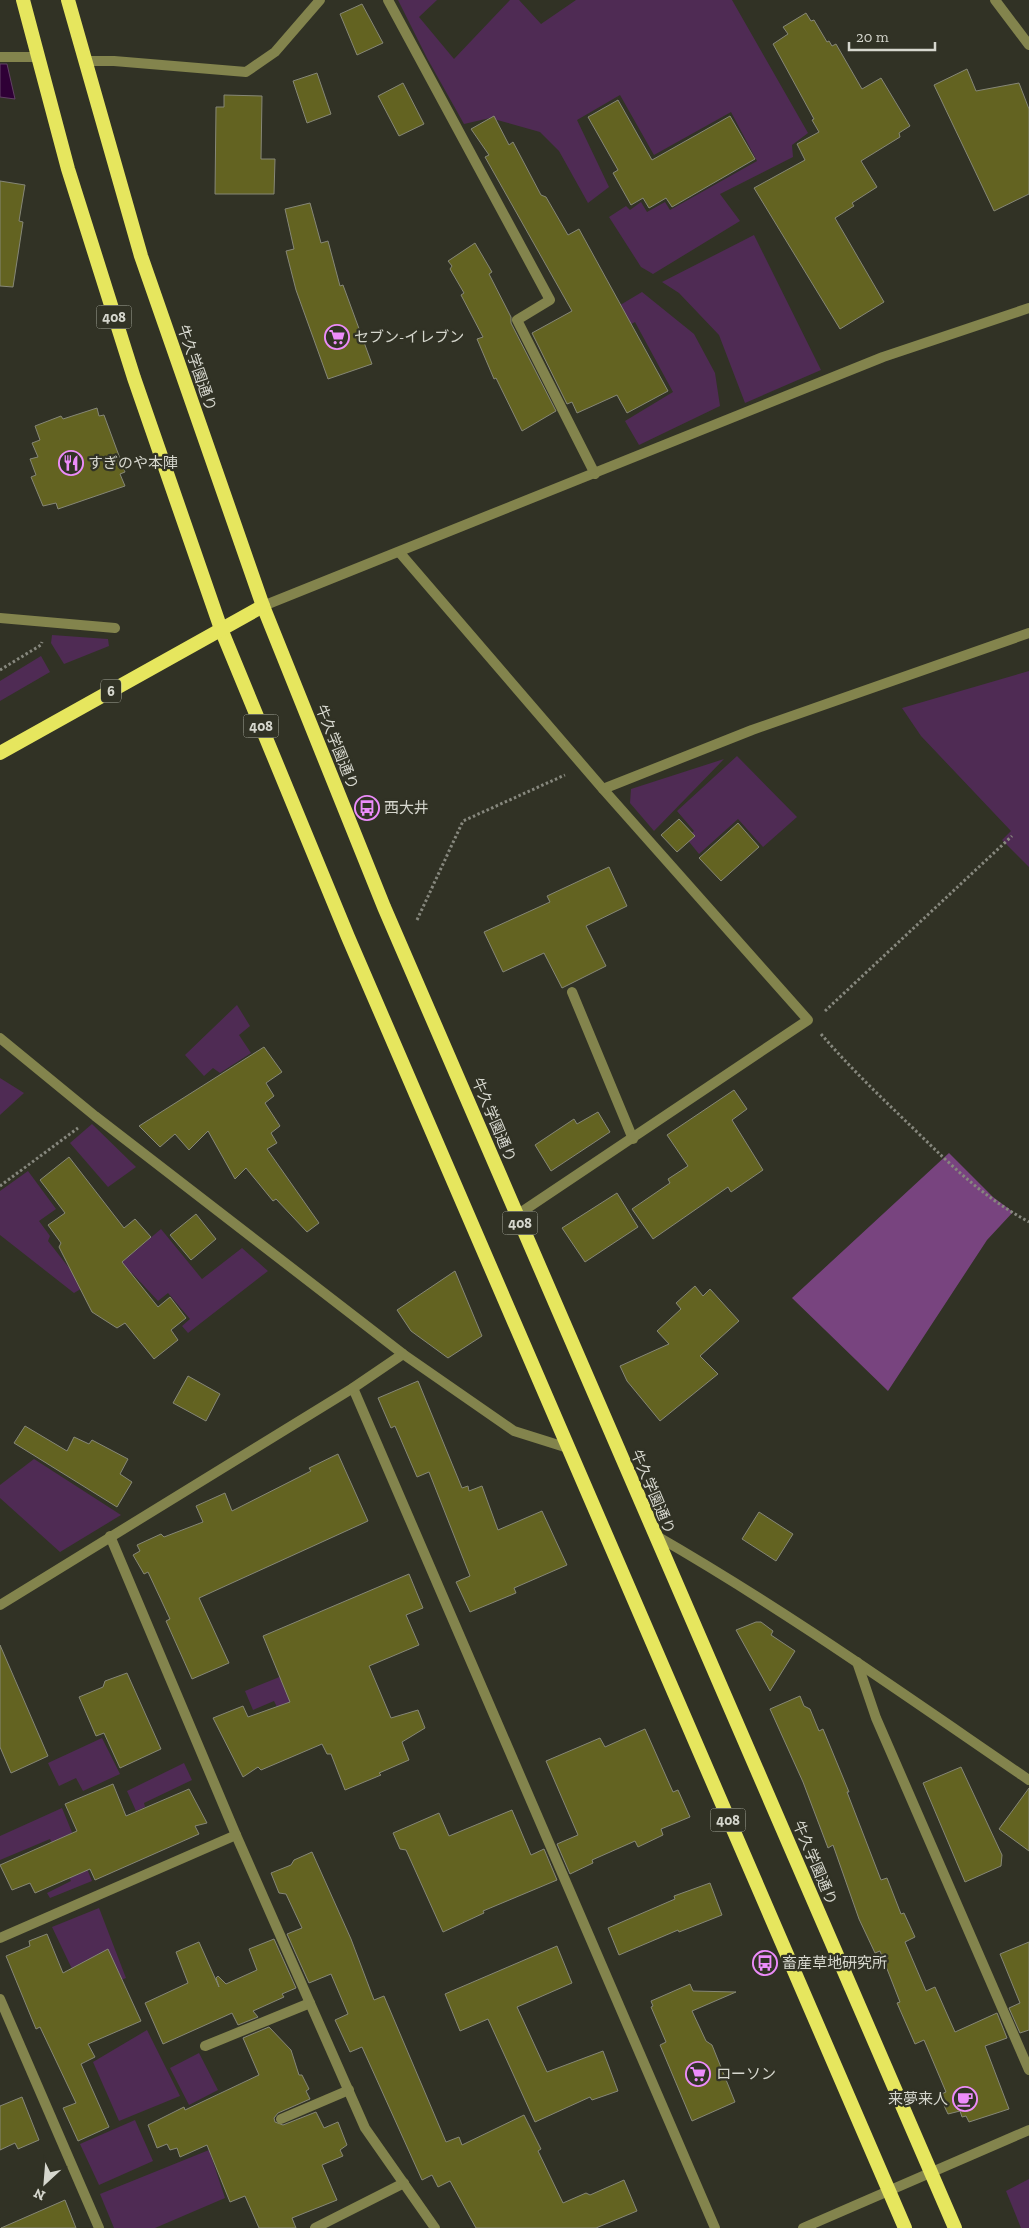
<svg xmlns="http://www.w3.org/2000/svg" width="1029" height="2228" viewBox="0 0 1029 2228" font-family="'Zilla Slab','Noto Sans JP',serif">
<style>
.green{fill:#4f2b54}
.forest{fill:#78447f}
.water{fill:#2f0036;stroke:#614064}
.building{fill:#636321;stroke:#868777}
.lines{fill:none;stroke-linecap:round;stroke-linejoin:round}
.path{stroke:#87887e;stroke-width:3;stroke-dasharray:2.5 2.5;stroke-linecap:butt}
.service{stroke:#83844d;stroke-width:10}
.minor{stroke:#83844d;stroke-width:10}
.tertiary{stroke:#83844d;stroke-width:10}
.trunk{stroke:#e6e65e;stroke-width:14}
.labels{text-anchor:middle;stroke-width:4.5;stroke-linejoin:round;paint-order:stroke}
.shield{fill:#313225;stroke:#a4a69b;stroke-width:1}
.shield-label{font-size:14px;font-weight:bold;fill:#d6d7ce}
.poi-label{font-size:15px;fill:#d6d7ce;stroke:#313225;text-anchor:start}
.street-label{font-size:15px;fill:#d6d7ce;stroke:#313225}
</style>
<rect width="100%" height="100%" fill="#313225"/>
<g class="green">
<polygon points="398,0 437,0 419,17 454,59 510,0 519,0 541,24 576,0 732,0 808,133 792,145 793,157 720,194 740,221 653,274 641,267 609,217 626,206 630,210 641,202 647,212 665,202 670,210 757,161 731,112 654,155 620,95 577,120 609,187 588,203 559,151 540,132 490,118 464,124 427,58"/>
<polygon points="754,235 821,370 745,403 719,335 679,293 662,282"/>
<polygon points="642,292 694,334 715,373 720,406 639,445 625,421 673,392 635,322 589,346 580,329"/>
<polygon points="52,635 108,639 109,646 64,664 51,643"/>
<polygon points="41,656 50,672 0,701 0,681"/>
<polygon points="1029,671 1029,867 1002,840 1011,831 921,736 902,708"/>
<polygon points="737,756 797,817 763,847 738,819 699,854 686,838 694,831 677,811"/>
<polygon points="724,759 654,831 630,803 631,789"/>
<polygon points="237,1005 250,1026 239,1035 251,1053 220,1073 213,1068 204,1076 185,1055"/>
<polygon points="0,1078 24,1093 0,1115"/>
<polygon points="92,1124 136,1167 108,1187 70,1143"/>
<polygon points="28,1171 56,1209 39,1221 50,1236 48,1241 84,1287 74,1293 0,1235 0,1191"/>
<polygon points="161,1229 202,1279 242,1248 268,1271 188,1333 182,1326 190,1319 168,1293 158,1301 132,1273 106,1294 95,1285"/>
<polygon points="34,1459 121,1515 60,1552 0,1498 0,1485"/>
<polygon points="354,1647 366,1675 278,1709 274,1701 253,1710 245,1691"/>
<polygon points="102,1738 120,1774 83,1791 76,1778 59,1786 48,1763"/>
<polygon points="184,1763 192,1780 144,1803 145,1807 136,1811 127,1791"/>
<polygon points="62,1808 92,1881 50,1898 47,1893 71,1881 50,1839 0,1860 0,1836"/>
<polygon points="99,1908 126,1978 84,1994 52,1927"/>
<polygon points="147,2030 180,2096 119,2121 93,2062"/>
<polygon points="199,2053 218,2090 189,2105 170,2068"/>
<polygon points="135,2120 153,2161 99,2185 80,2144"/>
<polygon points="209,2150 225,2198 155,2228 114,2228 100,2194"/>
<polygon points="1029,2179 1029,2228 1021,2228 1006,2191"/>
</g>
<polygon class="forest" points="949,1153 993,1197 1013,1212 987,1240 888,1391 792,1298"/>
<polygon class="water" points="0,64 7,64 15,99 0,97"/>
<g class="building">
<polygon points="362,4 383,43 357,55 340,14"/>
<polygon points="806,13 811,21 814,20 827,42 829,41 832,46 836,44 862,89 881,78 910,126 899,133 900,137 861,161 877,187 852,203 854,206 835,218 884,302 840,329 754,188 805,160 797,144 819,132 812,120 814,119 773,44 788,34 783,27"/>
<polygon points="967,69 976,91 1019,83 1029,109 1029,194 994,211 934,85"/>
<polygon points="317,73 331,114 307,123 293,81"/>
<polygon points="403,83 424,124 399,136 378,96"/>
<polygon points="224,95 262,96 261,159 275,159 274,194 215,194 216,107 224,107"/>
<polygon points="618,100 652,160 730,116 755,159 672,207 666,198 649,208 643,198 631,205 613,173 618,170 588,117"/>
<polygon points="494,116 509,145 513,142 541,195 546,197 568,235 579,229 668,391 627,413 617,395 577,413 572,402 567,404 532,333 572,311 485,157 489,155 471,129"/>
<polygon points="0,181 25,185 19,221 23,222 13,287 0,286"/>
<polygon points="310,203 321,243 328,241 340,286 343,285 372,364 328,379 296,290 286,251 294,249 285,209"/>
<polygon points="475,243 492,272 489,274 511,317 511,323 556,411 522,431 496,378 494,379 477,339 483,337 461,295 464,293 450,269 452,266 448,261"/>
<polygon points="97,408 99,416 104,415 125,472 120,474 125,486 58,509 56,503 43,506 31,477 36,475 30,459 38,457 32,443 40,440 35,426 61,416 63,419"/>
<polygon points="679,819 695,836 677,852 661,835"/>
<polygon points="738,823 759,847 721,881 699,858"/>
<polygon points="609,867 627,906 586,926 606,966 562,988 544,953 503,972 484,932 550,902 547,896"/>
<polygon points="264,1047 282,1072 266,1083 274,1096 265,1103 280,1126 271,1133 277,1143 267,1149 319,1223 307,1232 276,1199 273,1201 246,1168 235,1179 208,1131 189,1150 175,1134 160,1147 139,1126"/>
<polygon points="734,1090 747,1109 732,1120 763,1170 731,1192 728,1187 653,1239 632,1209 670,1183 668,1179 688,1166 667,1135"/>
<polygon points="598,1112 610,1132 551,1171 535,1145 574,1119 577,1124"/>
<polygon points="69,1157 124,1228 135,1219 151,1237 122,1262 158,1307 170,1297 186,1318 171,1330 178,1340 154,1359 125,1323 117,1328 92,1312 59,1247 61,1243 48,1225 65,1213 40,1180"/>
<polygon points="617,1193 638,1227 585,1262 562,1228"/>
<polygon points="196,1214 216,1239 191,1260 170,1235"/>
<polygon points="455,1271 482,1336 448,1358 411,1331 397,1310"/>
<polygon points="695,1286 703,1296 710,1289 739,1321 700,1356 718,1374 660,1421 627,1381 620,1366 669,1344 657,1331 681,1309 676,1303"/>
<polygon points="188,1376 220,1394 206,1421 173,1403"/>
<polygon points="418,1381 462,1488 468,1486 469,1491 482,1486 498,1530 542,1511 567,1565 514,1588 516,1593 470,1612 456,1582 470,1576 429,1472 417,1477 395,1426 391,1428 378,1398"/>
<polygon points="25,1426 67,1451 74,1437 89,1444 92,1440 128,1459 120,1474 132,1482 117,1507 14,1443"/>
<polygon points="338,1454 368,1521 199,1598 229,1663 192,1679 166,1621 170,1619 148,1572 144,1574 133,1555 140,1551 137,1545 161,1534 164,1537 203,1522 196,1506 225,1493 232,1511 311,1471 309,1468"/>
<polygon points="759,1512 793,1534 776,1561 742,1539"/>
<polygon points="409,1574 423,1608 406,1615 419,1645 369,1666 391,1718 418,1710 425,1728 402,1742 409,1760 379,1773 381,1775 345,1790 331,1754 327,1754 322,1744 261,1770 258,1767 243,1777 213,1718 243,1706 248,1717 290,1702 263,1636"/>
<polygon points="756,1622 761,1622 773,1631 771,1635 795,1651 770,1691 736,1630"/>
<polygon points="0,1645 48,1756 11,1773 0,1747"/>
<polygon points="127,1673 161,1749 120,1768 104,1733 96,1736 79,1697 103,1687 105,1681"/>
<polygon points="800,1696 804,1706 810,1709 819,1731 823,1729 849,1792 847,1792 881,1880 887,1878 901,1914 904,1913 915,1937 905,1942 926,1991 935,1987 955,2032 997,2013 1007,2038 985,2046 1009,2109 969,2122 966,2116 962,2117 960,2111 948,2114 939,2095 946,2092 924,2040 915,2044 897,2003 900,2002 880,1951 875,1953 859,1919 833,1845 828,1848 803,1782 770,1709"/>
<polygon points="645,1729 673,1792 678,1790 690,1817 661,1829 663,1835 638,1847 635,1841 592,1860 593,1863 570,1874 557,1844 578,1835 546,1761 600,1738 605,1747"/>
<polygon points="961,1767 1002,1855 1001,1866 965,1882 923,1783"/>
<polygon points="113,1784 126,1816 189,1789 207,1823 195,1826 199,1834 95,1880 90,1869 35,1893 30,1883 12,1890 0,1865 77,1831 65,1804"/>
<polygon points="1029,1788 1029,1851 999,1829"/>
<polygon points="512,1810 531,1855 544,1849 557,1880 483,1911 484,1913 443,1932 406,1850 400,1849 393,1833 439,1813 449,1836"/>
<polygon points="312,1852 351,1939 374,2000 384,1996 446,2142 459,2137 462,2145 524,2115 541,2149 538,2151 563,2203 586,2193 590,2195 624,2180 637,2211 596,2228 476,2228 450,2181 438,2187 432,2175 422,2180 362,2047 350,2052 335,2020 348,2014 331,1974 309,1983 287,1934 302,1928 286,1894 279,1893 271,1873 291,1865 294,1860"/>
<polygon points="710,1883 722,1915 679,1932 678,1930 619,1955 608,1928 675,1899 674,1896"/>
<polygon points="47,1934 63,1973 108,1949 141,2021 88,2044 95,2057 81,2064 109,2127 78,2141 63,2108 76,2103 40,2027 36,2029 6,1956 30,1946 29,1941"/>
<polygon points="274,1939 296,1988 282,1994 284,1997 253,2011 258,2017 238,2025 232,2013 163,2044 145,2003 188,1983 176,1952 199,1942 219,1987 216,1978 218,1976 226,1984 257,1970 249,1949"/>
<polygon points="1029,1942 1029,2030 1020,2033 1009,2008 1020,2003 1000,1954"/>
<polygon points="557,1946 572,1983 517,2007 547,2072 603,2051 618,2091 592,2100 590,2097 535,2122 488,2019 460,2031 445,1994"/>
<polygon points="690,1984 693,1991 736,1992 692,2011 706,2041 712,2045 735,2102 692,2121 660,2045 666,2042 651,2007 653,2006 651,2001"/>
<polygon points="269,2027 291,2050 299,2075 302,2075 309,2089 306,2091 310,2099 278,2113 274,2118 275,2122 283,2125 316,2112 324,2128 338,2122 347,2145 340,2150 343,2156 322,2165 337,2200 292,2218 296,2228 259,2228 245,2196 230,2202 207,2145 180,2157 177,2148 170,2150 167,2144 157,2148 148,2125 184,2107 185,2110 259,2075 243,2038"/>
<polygon points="22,2097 39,2140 18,2149 15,2143 0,2150 0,2106"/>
<polygon points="65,2200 76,2228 1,2228"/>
</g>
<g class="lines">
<g class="path">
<polyline points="0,670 41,645 42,642"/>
<polyline points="417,920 463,821 565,775"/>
<polyline points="825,1011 1012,836"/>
<path d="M821,1034C851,1069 884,1100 917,1132C954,1168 983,1197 1029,1222"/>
<polyline points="0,1186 78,1128"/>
</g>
<g class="service">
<polyline points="388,0 550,300 517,320 595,474"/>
<polyline points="0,57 38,57"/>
<polyline points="85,61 114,61 246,72 275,52 320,0"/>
<polyline points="572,992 633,1139"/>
<polyline points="205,2046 310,2003"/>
<polyline points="281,2119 349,2090"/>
<polyline points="315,2228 404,2183"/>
</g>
<g class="minor">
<polyline points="995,0 1029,45"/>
<polyline points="400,553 603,789 808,1020 517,1215"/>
<polyline points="263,606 883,357 1029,308"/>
<polyline points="0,618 115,628"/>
<polyline points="603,789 752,730 1029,633"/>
<polyline points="0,1038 95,1116 403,1354 514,1431 568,1448"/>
<polyline points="353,1388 715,2228"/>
<path d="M655,1535C784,1609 906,1696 1029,1780"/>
<polyline points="110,1536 236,1835 365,2128 435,2228"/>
<polyline points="0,1605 353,1388 403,1354"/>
<polyline points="857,1662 876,1718 1029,2070"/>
<polyline points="0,1938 236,1835"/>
<polyline points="0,1999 99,2228"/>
</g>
<polyline class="tertiary" points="803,2228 1029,2130"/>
<g class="trunk">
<polyline points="23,0 68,169 134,378 221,629 348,937 905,2228"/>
<polyline points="68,0 141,256 263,606 384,907 955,2228"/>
<polyline points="0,753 263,606"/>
</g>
</g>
<defs>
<symbol id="supermarket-ring" viewBox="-11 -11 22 22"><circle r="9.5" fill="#313225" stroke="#ec8cfa" stroke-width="1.5"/><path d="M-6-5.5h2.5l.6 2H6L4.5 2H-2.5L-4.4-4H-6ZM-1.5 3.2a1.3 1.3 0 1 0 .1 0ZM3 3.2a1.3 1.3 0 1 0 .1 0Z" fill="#ec8cfa"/></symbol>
<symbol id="restaurant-ring" viewBox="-11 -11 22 22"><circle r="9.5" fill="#313225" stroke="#ec8cfa" stroke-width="1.5"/><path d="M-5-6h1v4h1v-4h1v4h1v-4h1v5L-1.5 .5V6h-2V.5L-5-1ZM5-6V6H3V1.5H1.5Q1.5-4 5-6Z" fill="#ec8cfa"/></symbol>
<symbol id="bus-ring" viewBox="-11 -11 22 22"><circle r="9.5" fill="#313225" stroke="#ec8cfa" stroke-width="1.5"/><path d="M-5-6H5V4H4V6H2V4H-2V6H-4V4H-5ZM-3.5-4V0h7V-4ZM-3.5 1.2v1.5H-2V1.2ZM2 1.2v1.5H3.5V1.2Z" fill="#ec8cfa"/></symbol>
<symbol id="cafe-ring" viewBox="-11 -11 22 22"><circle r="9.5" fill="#313225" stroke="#ec8cfa" stroke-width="1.5"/><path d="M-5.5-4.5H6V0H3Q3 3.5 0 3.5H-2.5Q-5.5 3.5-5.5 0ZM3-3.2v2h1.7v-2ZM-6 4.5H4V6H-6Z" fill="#ec8cfa"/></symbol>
</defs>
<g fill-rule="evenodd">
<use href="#supermarket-ring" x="323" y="323" width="28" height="28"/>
<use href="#restaurant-ring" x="57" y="449" width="28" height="28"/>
<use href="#bus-ring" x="353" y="794" width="28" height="28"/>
<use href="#bus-ring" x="751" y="1949" width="28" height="28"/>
<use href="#supermarket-ring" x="684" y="2060" width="28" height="28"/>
<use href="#cafe-ring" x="951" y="2085" width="28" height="28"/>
</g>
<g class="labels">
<g class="shield">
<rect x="96.5" y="305.5" width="35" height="23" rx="4"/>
<rect x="101" y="679.5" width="20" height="23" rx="4"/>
<rect x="243.5" y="714.5" width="35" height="23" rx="4"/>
<rect x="502.5" y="1211.5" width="35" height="23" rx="4"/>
<rect x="710.5" y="1808.5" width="35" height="23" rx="4"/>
</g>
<g class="shield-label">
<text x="114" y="322">408</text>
<text x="111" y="696">6</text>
<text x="261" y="731">408</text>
<text x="520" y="1228">408</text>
<text x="728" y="1825">408</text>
</g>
<g class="poi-label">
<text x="354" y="342">セブン-イレブン</text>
<text x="88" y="468">すぎのや本陣</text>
<text x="384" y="813">西大井</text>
<text x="782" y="1968">畜産草地研究所</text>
<text x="716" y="2079">ローソン</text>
<text x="948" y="2104" text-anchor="end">来夢来人</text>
</g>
<g class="street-label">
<text transform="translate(197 368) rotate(71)" y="5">牛久学園通り</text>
<text transform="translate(337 747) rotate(68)" y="5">牛久学園通り</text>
<text transform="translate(494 1120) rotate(67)" y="5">牛久学園通り</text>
<text transform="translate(653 1492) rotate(67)" y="5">牛久学園通り</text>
<text transform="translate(815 1863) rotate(67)" y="5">牛久学園通り</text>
</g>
</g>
<g transform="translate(45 2183) rotate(206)" stroke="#313225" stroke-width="4" paint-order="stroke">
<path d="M0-4L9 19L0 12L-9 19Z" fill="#d6d7ce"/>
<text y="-8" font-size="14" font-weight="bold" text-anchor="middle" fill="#d6d7ce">N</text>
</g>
<path d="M849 42v8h86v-8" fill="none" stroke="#d6d7ce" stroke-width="2.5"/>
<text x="856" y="42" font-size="15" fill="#d6d7ce" stroke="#313225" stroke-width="4" paint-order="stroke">20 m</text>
</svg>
